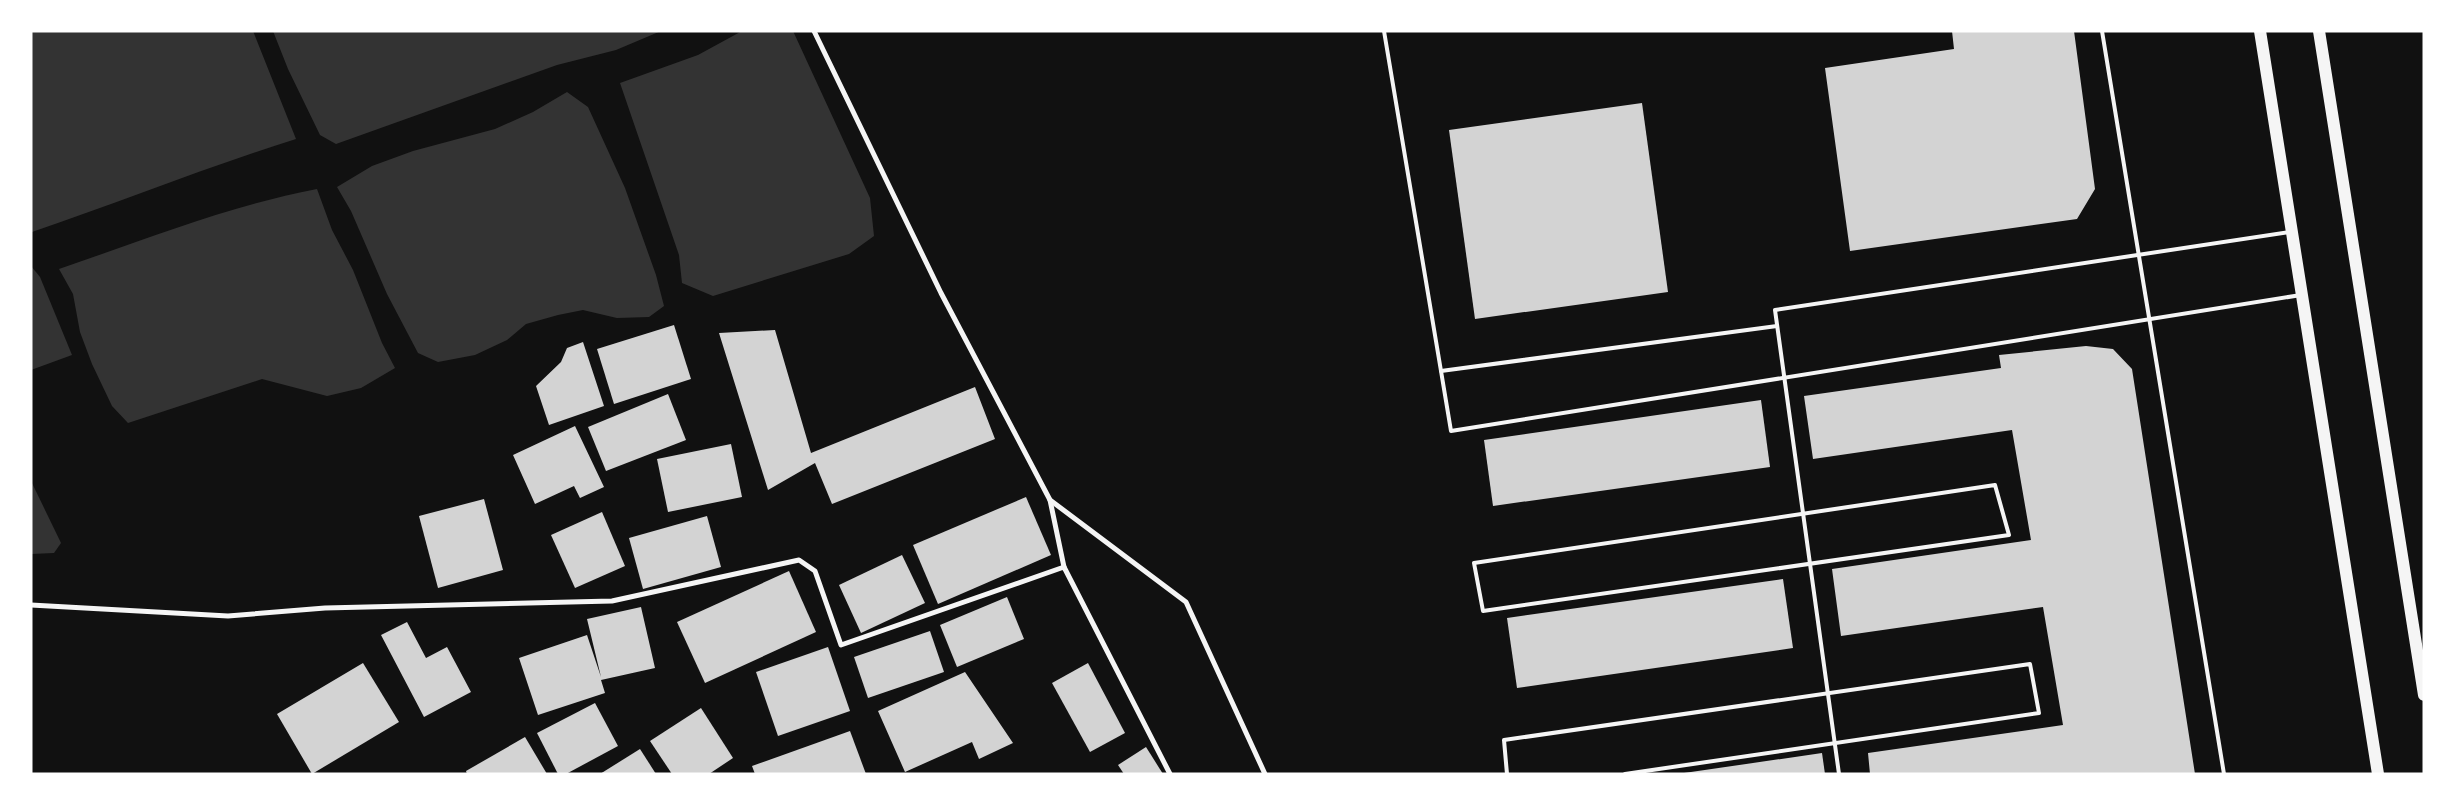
<svg xmlns="http://www.w3.org/2000/svg" width="2455" height="805" viewBox="0 0 2455 805" font-family="'DM Sans',sans-serif">
<style>
.water{fill:#333}
.building{fill:#d3d3d3}
.lines{fill:none;stroke-linecap:round;stroke-linejoin:round}
.service{stroke:#f5f5f5;stroke-width:4}
.minor{stroke:#f5f5f5;stroke-width:5}
.primary{stroke:#f5f5f5;stroke-width:12}
</style>
<rect width="100%" height="100%" fill="#111"/>
<g class="water">
<path d="M31,31H253L296,139C207,167 120,202 32,232Z"/>
<polygon points="273,31 661,31 616,50 557,65 336,144 320,135 288,69"/>
<polygon points="742,31 793,31 870,198 874,236 849,254 713,296 682,283 679,255 620,83 698,55"/>
<polygon points="567,92 588,107 625,188 656,275 664,306 649,317 617,318 583,310 558,315 526,324 507,340 475,355 438,362 418,353 387,294 351,211 337,187 372,166 413,151 495,129 533,112"/>
<path d="M317,189L332,230L353,270L382,343L395,368L361,388L327,396L262,379L128,423L112,406L92,364L80,332L73,294L59,269C144,240 228,206 317,189Z"/>
<polygon points="31,266 40,277 72,355 31,370"/>
<polygon points="31,481 61,543 54,553 31,554"/>
</g>
<g class="building">
<polygon points="1952,31 2074,31 2095,189 2077,219 1850,251 1825,68 1954,49"/>
<polygon points="1642,103 1668,292 1475,319 1449,130"/>
<polygon points="674,325 691,379 614,404 597,349"/>
<polygon points="775,330 811,453 975,387 995,439 832,504 815,463 768,490 719,333"/>
<polygon points="583,342 604,406 549,425 536,386 561,362 567,348"/>
<polygon points="2086,346 2113,349 2132,369 2195,774 1870,774 1868,753 2063,725 2043,607 1841,636 1832,569 2031,540 2012,430 1813,459 1804,396 2001,368 1999,355"/>
<polygon points="668,394 686,440 606,471 588,427"/>
<polygon points="1761,400 1770,467 1493,506 1484,440"/>
<polygon points="575,426 604,487 580,498 574,486 535,504 513,455"/>
<polygon points="731,444 742,497 668,512 657,459"/>
<polygon points="1026,497 1051,555 938,604 913,545"/>
<polygon points="484,499 503,570 438,588 419,516"/>
<polygon points="602,512 625,566 575,588 551,535"/>
<polygon points="707,516 721,567 643,589 629,538"/>
<polygon points="902,555 925,603 861,633 839,585"/>
<polygon points="789,571 816,632 705,683 677,622"/>
<polygon points="1783,579 1793,648 1517,688 1507,618"/>
<polygon points="1007,597 1024,639 957,667 940,625"/>
<polygon points="641,607 655,668 601,680 605,693 538,715 519,658 587,635 601,677 587,619"/>
<polygon points="407,622 426,658 447,647 471,692 424,717 381,635"/>
<polygon points="930,631 944,672 868,698 854,657"/>
<polygon points="828,647 850,711 778,736 756,672"/>
<polygon points="363,663 399,722 312,774 277,714"/>
<polygon points="1088,663 1125,733 1090,752 1052,683"/>
<polygon points="965,672 1013,743 979,759 972,742 905,772 878,711"/>
<polygon points="595,703 618,746 566,774 558,774 537,733"/>
<polygon points="701,708 733,758 709,774 672,774 650,741"/>
<polygon points="850,731 866,774 755,774 752,766"/>
<polygon points="525,737 547,774 467,774 466,771"/>
<polygon points="1146,747 1163,774 1124,774 1118,765"/>
<polygon points="640,749 656,774 600,774"/>
<polygon points="1822,753 1825,774 1685,774 1684,773"/>
</g>
<g class="lines">
<g class="service">
<polyline points="1384,31 1441,371 1777,326"/>
<polyline points="2102,31 2224,774"/>
<polyline points="1441,371 1451,431 2301,295"/>
<polygon points="1995,485 2009,535 1483,611 1474,563"/>
<polyline points="1507,774 1504,740 2030,664 2039,713 1625,774"/>
<polyline points="1839,774 1775,310 2289,232"/>
</g>
<g class="minor">
<polyline points="814,31 941,293 1050,500 1186,602 1265,774"/>
<polyline points="1050,500 1064,567"/>
<polyline points="31,605 228,616 325,608 612,601 799,560 815,571 841,645 1064,567 1170,774"/>
</g>
<g class="primary">
<polyline points="2260,31 2378,774"/>
<polyline points="2319,31 2424,695"/>
</g>
</g>
<rect width="2455" height="805" fill="none" stroke="#ffffff" stroke-width="65"/>
</svg>
